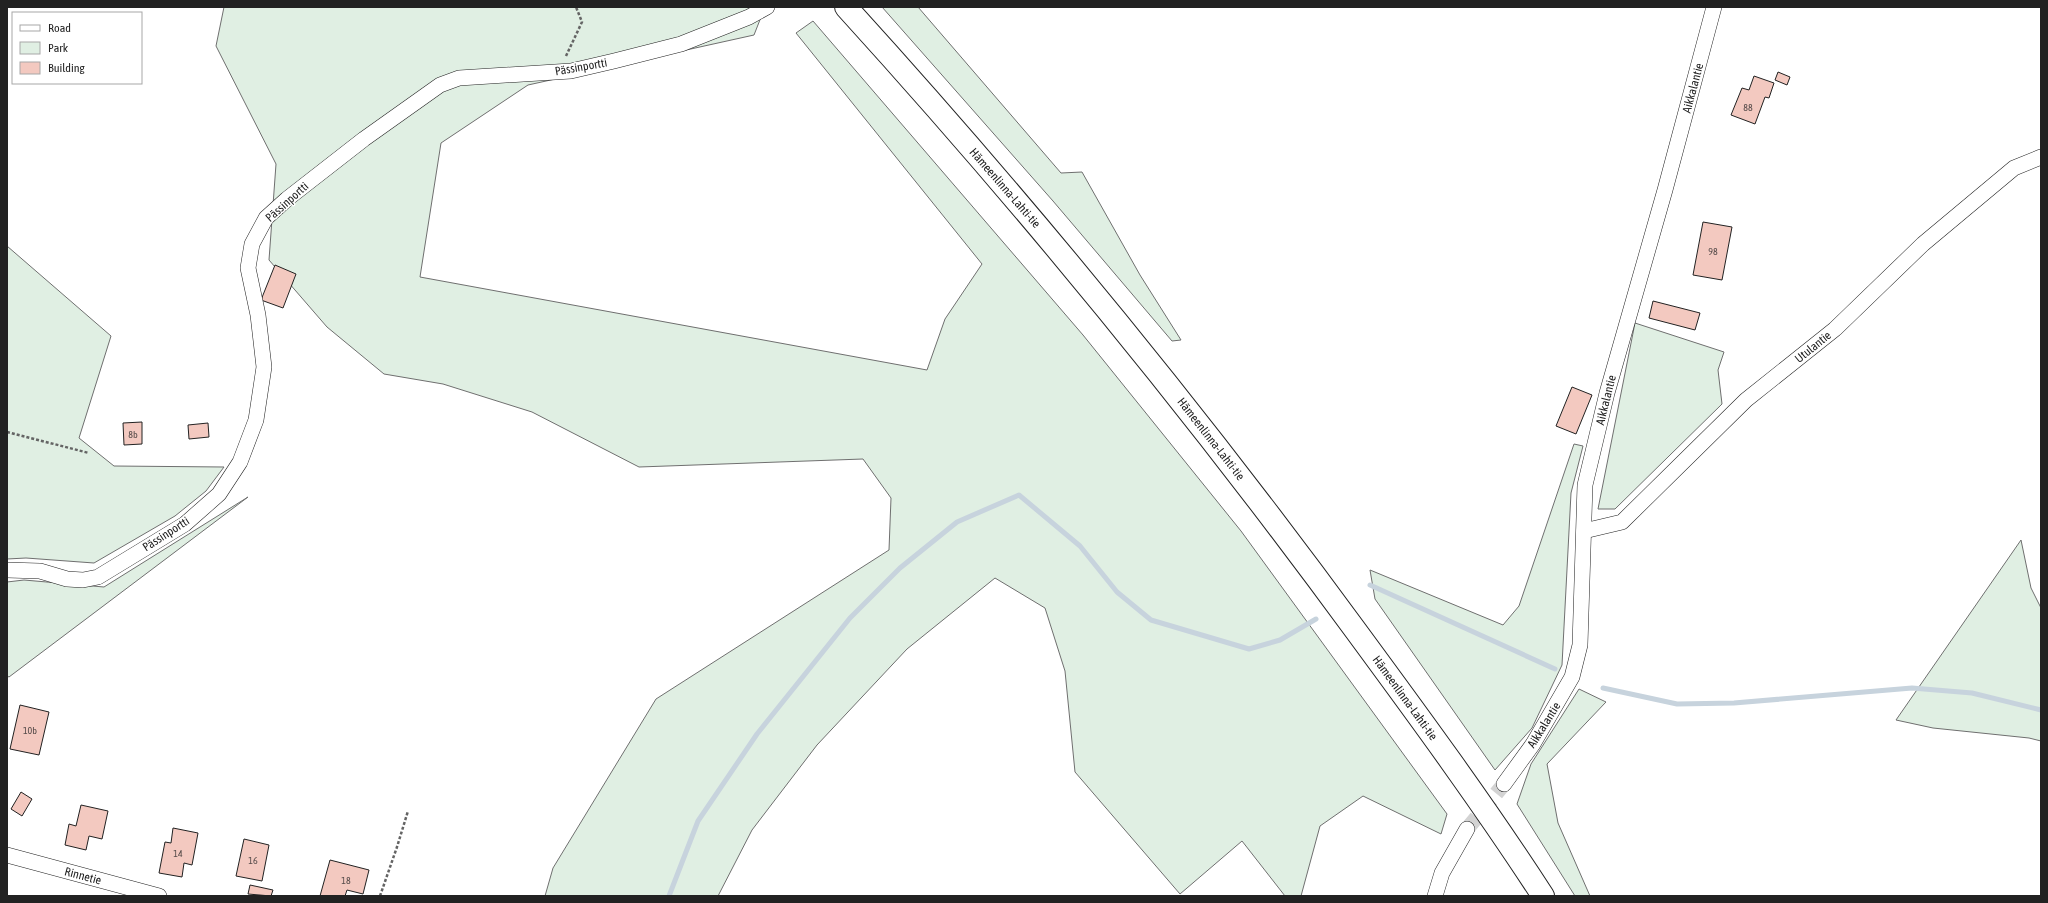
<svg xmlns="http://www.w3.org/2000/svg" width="2048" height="903" viewBox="0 0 2048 903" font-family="'Asap Condensed',sans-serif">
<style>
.green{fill:#e0efe3;stroke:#6f6f6f}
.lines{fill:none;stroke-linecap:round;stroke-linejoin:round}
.stream{stroke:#c7d3dd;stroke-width:5}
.building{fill:#f3c9c0;stroke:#222}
.minor-tunnel{stroke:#d3d3d3;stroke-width:15;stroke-dasharray:15 8;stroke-linecap:butt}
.minor-casing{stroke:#222;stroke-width:16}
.trunk-casing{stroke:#222;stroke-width:24}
.path{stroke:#646464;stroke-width:2.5;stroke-dasharray:3 2;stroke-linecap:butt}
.minor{stroke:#fff;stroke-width:15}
.trunk{stroke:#fff;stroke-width:22}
.labels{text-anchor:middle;stroke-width:3;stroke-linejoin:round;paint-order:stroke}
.number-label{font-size:10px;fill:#564c4a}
.street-label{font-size:12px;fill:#222;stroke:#fff}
</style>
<rect width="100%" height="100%" fill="#fff"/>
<g class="green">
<polygon points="224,7 765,7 754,35 528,85 441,143 420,277 927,370 945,319 982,264 796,33 813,21 1083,335 1241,531 1447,814 1441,834 1363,796 1320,826 1301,896 1285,896 1242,841 1180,894 1075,772 1065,671 1045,608 995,578 907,649 817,745 752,830 718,896 545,896 553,868 656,699 889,550 891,498 863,459 639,467 532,412 443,384 384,374 327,327 269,260 276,164 216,46"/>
<polygon points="882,7 918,7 1061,173 1082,172 1140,275 1181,340 1172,341 1053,201"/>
<polygon points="7,246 111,336 79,438 114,466 224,467 206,491 175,516 94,563 26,558 7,559"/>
<polygon points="1635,323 1724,352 1718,370 1722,404 1615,509 1598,509"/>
<polygon points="1574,444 1583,446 1571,493 1562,665 1532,728 1495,770 1375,599 1370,570 1503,625 1519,606"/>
<polygon points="248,497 9,677 7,676 7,582 24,580 104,587"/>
<polygon points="2021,540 2031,588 2041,608 2041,741 2029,738 1933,728 1896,720"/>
<polygon points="1579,689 1606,702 1547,764 1558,823 1590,896 1575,896 1517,804 1531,764"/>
</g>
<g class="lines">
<g class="stream">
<polyline points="1370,585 1555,669"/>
<polyline points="1603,688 1677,704 1734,703 1912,688 1972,693 2041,710"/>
<polyline points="669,896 698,821 757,734 850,618 900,568 957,522 1019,495 1080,546 1117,592 1151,620 1249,649 1280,640 1316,619"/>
</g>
</g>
<g class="building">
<polygon points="1778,72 1790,77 1787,85 1775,80"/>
<polygon points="1754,76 1774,83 1769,98 1765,97 1755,124 1731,115 1742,88 1749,90"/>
<polygon points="1703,222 1732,227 1722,280 1693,275"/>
<polygon points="275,265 296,274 283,308 261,300"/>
<polygon points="1653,301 1700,313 1695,330 1649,318"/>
<polygon points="1572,387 1592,395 1576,434 1556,426"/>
<polygon points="142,422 142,444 124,445 123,423"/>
<polygon points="208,423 209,437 189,439 188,425"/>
<polygon points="20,705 49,712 39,755 10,749"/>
<polygon points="21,792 32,799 22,816 11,809"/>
<polygon points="81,805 108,811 102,839 89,836 86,850 65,845 69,824 76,826"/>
<polygon points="173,828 198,833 192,865 184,863 182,877 159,873 165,842 171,843"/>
<polygon points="244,839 269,845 262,881 236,876"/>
<polygon points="330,860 369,870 363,894 347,890 345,896 320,896"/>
<polygon points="250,885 273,890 271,896 248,894"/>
</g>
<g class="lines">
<polyline class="minor-tunnel" points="1467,829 1504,784"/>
<defs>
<g id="minor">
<polyline points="1584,531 1622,522 1746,400 1835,329 1923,244 2014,168 2041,157"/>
<polyline points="7,570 40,571 67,579 83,580 98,577 185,524 219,494 240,462 256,420 264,367 258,315 248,268 252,244 266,218 287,199 364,139 440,85 459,78 571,71 614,61 681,44 749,17 767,7"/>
<polyline points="1504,784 1533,744 1572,677 1580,645 1585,485 1607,393 1665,190 1714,7"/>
<polyline points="7,855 159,896"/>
<polyline points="1435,896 1442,873 1467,829"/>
</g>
<path id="trunk" d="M846,7C1027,206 1197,414 1356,631C1420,718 1484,805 1543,896"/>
</defs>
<use href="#minor" class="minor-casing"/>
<use href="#trunk" class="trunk-casing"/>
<g class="path">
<polyline points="566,56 582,22 576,7"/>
<polyline points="7,432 89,453"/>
<polyline points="380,896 397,847 408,811"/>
</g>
<use href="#minor" class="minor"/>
<use href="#trunk" class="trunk"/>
</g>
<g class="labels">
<g class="number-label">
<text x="1748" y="111">88</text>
<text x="1713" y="255">98</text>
<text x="133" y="438">8b</text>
<text x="30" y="734">10b</text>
<text x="178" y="857">14</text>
<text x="253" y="864">16</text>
<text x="346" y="884">18</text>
</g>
<g class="street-label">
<text transform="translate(581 67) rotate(-10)" y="4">Pässinportti</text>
<text transform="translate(1693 88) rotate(-75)" y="4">Aikkalantie</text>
<text transform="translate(1005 188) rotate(49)" y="4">Hämeenlinna-Lahti-tie</text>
<text transform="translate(287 202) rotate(-42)" y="4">Pässinportti</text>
<text transform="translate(1813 347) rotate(-39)" y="4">Utulantie</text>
<text transform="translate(1606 400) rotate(-76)" y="4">Aikkalantie</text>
<text transform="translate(1211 439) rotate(52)" y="4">Hämeenlinna-Lahti-tie</text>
<text transform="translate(166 534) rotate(-33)" y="4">Pässinportti</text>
<text transform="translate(1405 698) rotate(54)" y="4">Hämeenlinna-Lahti-tie</text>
<text transform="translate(1544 725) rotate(-58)" y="4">Aikkalantie</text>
<text transform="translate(83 876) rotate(15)" y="4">Rinnetie</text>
</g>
</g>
<rect width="2048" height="903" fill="none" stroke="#222222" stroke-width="16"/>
<rect x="12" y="12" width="130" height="72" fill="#ffffff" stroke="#a7a7a7"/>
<rect x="20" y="25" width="20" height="6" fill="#ffffff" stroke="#a7a7a7"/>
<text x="48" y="32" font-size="12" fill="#222222">Road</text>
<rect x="20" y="42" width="20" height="12" fill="#e0efe3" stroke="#a7a7a7"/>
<text x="48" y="52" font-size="12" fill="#222222">Park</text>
<rect x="20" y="62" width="20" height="12" fill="#f3c9c0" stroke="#a7a7a7"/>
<text x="48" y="72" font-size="12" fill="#222222">Building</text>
</svg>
